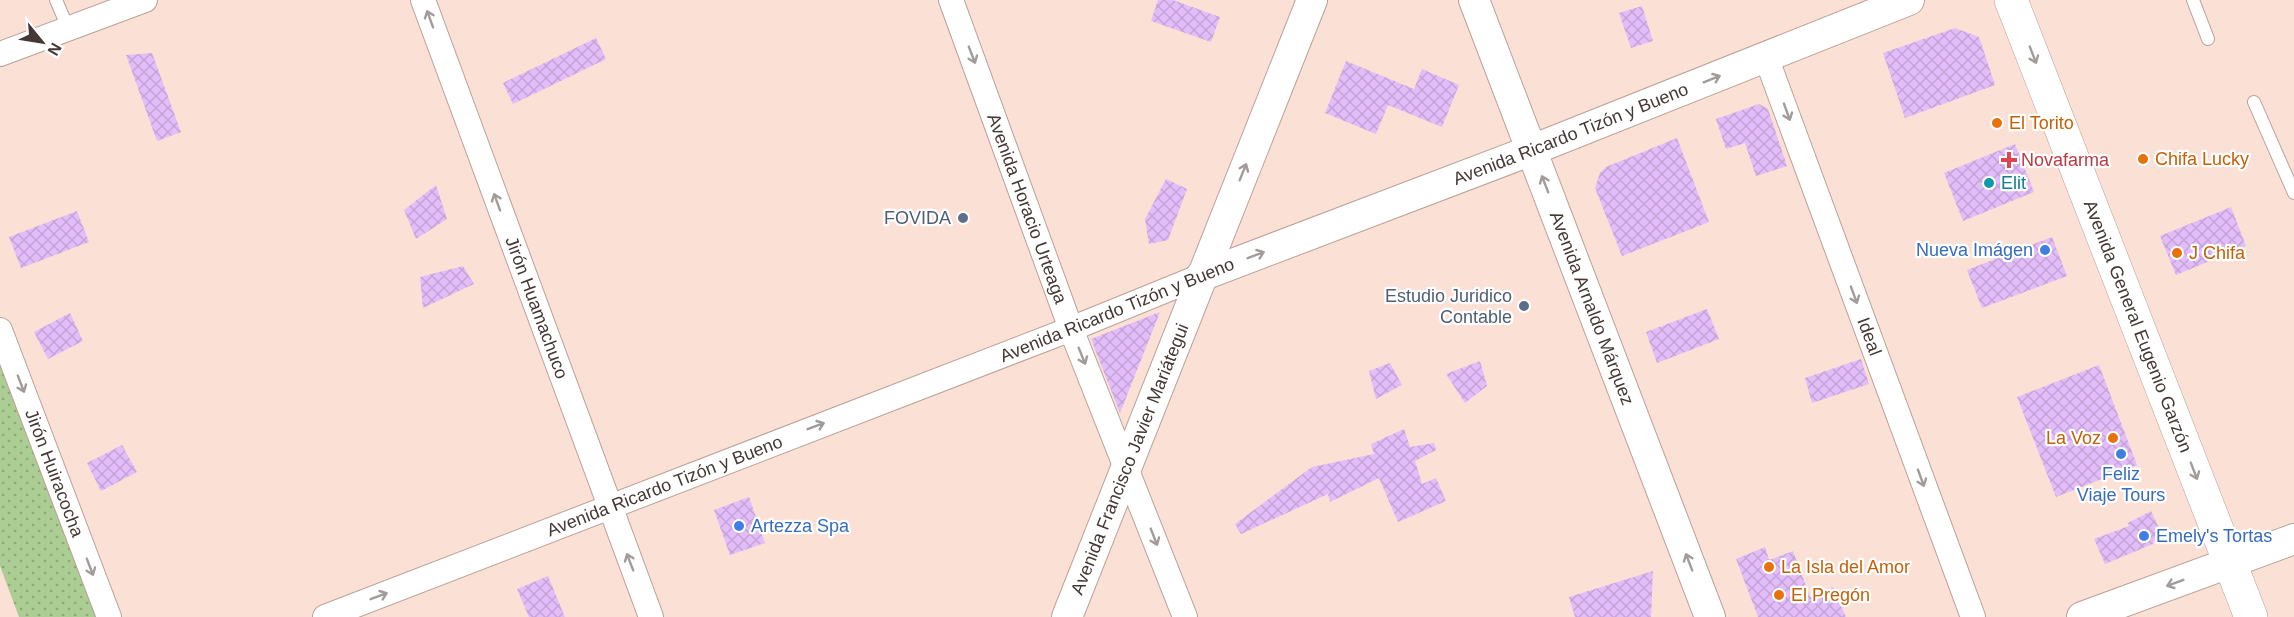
<svg xmlns="http://www.w3.org/2000/svg" width="2294" height="617" viewBox="0 0 2294 617" font-family="Helvetica,sans-serif">
<style>
.park{fill:url(#park-dots)}
.building{fill:url(#building-cross-hatch)}
.lines{fill:none;stroke-linecap:round;stroke-linejoin:round}
.service-casing{stroke:#baa197;stroke-width:14}
.minor-casing{stroke:#baa197;stroke-width:26}
.tertiary-casing{stroke:#baa197;stroke-width:32}
.secondary-casing{stroke:#baa197;stroke-width:34}
.service{stroke:#fff;stroke-width:12}
.minor{stroke:#fff;stroke-width:24}
.tertiary{stroke:#fff;stroke-width:30}
.secondary{stroke:#fff;stroke-width:33}
.oneway{stroke:#a19c9a}
.food-dot{fill:#e8710a;stroke:#fff;stroke-width:2}
.health-dot{fill:#e0444e;stroke:#fff;stroke-width:2}
.culture-dot{fill:#0f9aa8;stroke:#fff;stroke-width:2}
.service-dot{fill:#5c6f8a;stroke:#fff;stroke-width:2}
.shop-dot{fill:#3f7fe0;stroke:#fff;stroke-width:2}
.labels{text-anchor:middle;stroke-width:4.5;stroke-linejoin:round;paint-order:stroke}
.food-label{font-size:18px;fill:#c56008;stroke:#fff;text-anchor:start}
.street-label{font-size:18px;fill:#433834;stroke:#fff}
.health-label{font-size:18px;fill:#be3a42;stroke:#fff;text-anchor:start}
.culture-label{font-size:18px;fill:#0d838f;stroke:#fff;text-anchor:start}
.service-label{font-size:18px;fill:#4e5e75;stroke:#fff;text-anchor:end}
.shop-label{font-size:18px;fill:#366cbe;stroke:#fff;text-anchor:start}
</style>
<defs>
<pattern id="park-dots" width="8" height="8" patternUnits="userSpaceOnUse" patternTransform="scale(1.5)"><rect width="8" height="8" fill="#acce94"/><path d="M2 2h.1M6 6h.1" fill="none" stroke="#8ea87a" stroke-width="1.8" stroke-linecap="round"/></pattern>
<pattern id="building-cross-hatch" width="8" height="8" patternUnits="userSpaceOnUse" patternTransform="scale(1.5)"><rect width="8" height="8" fill="#e3bdfa"/><path d="M0 0l8 8M0 8l8-8" fill="none" stroke="#c4a3d7"/></pattern>
</defs>
<rect width="100%" height="100%" fill="#fbe0d5"/>
<polygon class="park" points="0,352 100,617 19,617 0,566"/>
<g class="building">
<polygon points="1158,0 1173,0 1220,17 1211,42 1151,21"/>
<polygon points="1642,6 1653,41 1631,48 1619,13"/>
<polygon points="1955,28 1979,37 1995,85 1905,118 1883,53"/>
<polygon points="596,38 606,59 513,104 503,83"/>
<polygon points="152,53 181,132 157,141 126,55"/>
<polygon points="1346,61 1414,89 1422,69 1459,85 1442,127 1388,105 1376,134 1325,113"/>
<polygon points="1759,104 1768,109 1787,166 1756,176 1745,143 1726,149 1716,119"/>
<polygon points="1677,138 1709,222 1622,256 1595,188 1600,173 1606,167"/>
<polygon points="2015,144 2034,192 1963,221 1944,173"/>
<polygon points="1166,179 1187,189 1168,240 1149,244 1145,219"/>
<polygon points="436,185 447,219 416,239 404,210"/>
<polygon points="2231,207 2246,246 2176,275 2160,236"/>
<polygon points="77,211 89,242 21,268 9,237"/>
<polygon points="2052,237 2067,276 1982,308 1967,270"/>
<polygon points="463,266 474,284 423,308 420,277"/>
<polygon points="1707,309 1719,339 1657,363 1646,332"/>
<polygon points="1160,312 1120,413 1091,339"/>
<polygon points="70,313 83,341 48,359 34,332"/>
<polygon points="1861,359 1869,384 1812,403 1805,378"/>
<polygon points="1480,361 1487,386 1465,403 1446,374"/>
<polygon points="1390,363 1402,385 1376,399 1369,371"/>
<polygon points="2099,365 2137,465 2056,497 2017,397"/>
<polygon points="1404,429 1410,447 1434,443 1436,450 1415,461 1422,484 1436,478 1446,501 1398,522 1379,478 1330,502 1328,494 1241,534 1235,524 1312,467 1374,454 1371,444"/>
<polygon points="122,445 137,472 101,491 87,463"/>
<polygon points="749,497 765,543 730,555 714,510"/>
<polygon points="2151,511 2159,528 2153,544 2105,564 2094,539 2129,526 2128,523"/>
<polygon points="1765,547 1769,560 1793,551 1810,597 1833,587 1846,617 1758,617 1736,559"/>
<polygon points="1653,571 1651,617 1575,617 1569,597"/>
<polygon points="548,576 565,617 529,617 517,589"/>
</g>
<g class="lines">
<defs>
<g id="service">
<polyline points="56,0 68,28"/>
<polyline points="2193,0 2208,39"/>
<polyline points="2254,102 2294,193"/>
</g>
<g id="minor">
<path id="s1" d="M423,0L651,617"/>
<path id="s2" d="M951,0L1071,329L1185,617"/>
<polyline points="0,54 145,0"/>
<path id="s3" d="M1766,57L1973,617"/>
<path id="s4" d="M0,330L109,617"/>
<path id="s5" d="M325,617L1071,329L1201,276"/>
</g>
<g id="tertiary">
<path id="s6" d="M1474,0L1710,617"/>
<path id="s7" d="M1201,276L1532,150L1909,0"/>
<path id="s8" d="M1067,617L1312,0"/>
<polyline points="2082,617 2294,539"/>
</g>
<g id="secondary">
<path id="s9" d="M2011,0L2251,617"/>
</g>
</defs>
<use href="#service" class="service-casing"/>
<use href="#minor" class="minor-casing"/>
<use href="#tertiary" class="tertiary-casing"/>
<use href="#secondary" class="secondary-casing"/>
<use href="#service" class="service"/>
<use href="#minor" class="minor"/>
<use href="#tertiary" class="tertiary"/>
<use href="#secondary" class="secondary"/>
</g>
<defs><path id="oneway-shaft" d="M-6 0H5M1.5-3L5.5 0L1.5 3" fill="none" stroke-width="1.6" stroke-linecap="round" stroke-linejoin="round" transform="scale(1.5)"/></defs>
<g class="oneway">
<use href="#oneway-shaft" transform="translate(430 19) rotate(-110)"/>
<use href="#oneway-shaft" transform="translate(972 55) rotate(69)"/>
<use href="#oneway-shaft" transform="translate(2033 55) rotate(69)"/>
<use href="#oneway-shaft" transform="translate(1712 79) rotate(-22)"/>
<use href="#oneway-shaft" transform="translate(1787 112) rotate(70)"/>
<use href="#oneway-shaft" transform="translate(1243 172) rotate(-68)"/>
<use href="#oneway-shaft" transform="translate(1545 184) rotate(-111)"/>
<use href="#oneway-shaft" transform="translate(497 202) rotate(-110)"/>
<use href="#oneway-shaft" transform="translate(1256 255) rotate(-21)"/>
<use href="#oneway-shaft" transform="translate(1854 295) rotate(70)"/>
<use href="#oneway-shaft" transform="translate(1082 356) rotate(68)"/>
<use href="#oneway-shaft" transform="translate(21 384) rotate(69)"/>
<use href="#oneway-shaft" transform="translate(816 426) rotate(-21)"/>
<use href="#oneway-shaft" transform="translate(2194 471) rotate(69)"/>
<use href="#oneway-shaft" transform="translate(1921 478) rotate(70)"/>
<use href="#oneway-shaft" transform="translate(1154 537) rotate(69)"/>
<use href="#oneway-shaft" transform="translate(630 562) rotate(-111)"/>
<use href="#oneway-shaft" transform="translate(1689 562) rotate(-111)"/>
<use href="#oneway-shaft" transform="translate(90 567) rotate(69)"/>
<use href="#oneway-shaft" transform="translate(2175 583) rotate(160)"/>
<use href="#oneway-shaft" transform="translate(379 596) rotate(-21)"/>
</g>
<g class="food-dot">
<circle cx="1997" cy="123" r="6"/>
<circle cx="2143" cy="159" r="6"/>
<circle cx="2177" cy="253" r="6"/>
<circle cx="2113" cy="438" r="6"/>
<circle cx="1769" cy="567" r="6"/>
<circle cx="1779" cy="595" r="6"/>
</g>
<path class="health-dot" d="M2006 151h6v6h6v6h-6v6h-6v-6h-6v-6h6z"/>
<circle class="culture-dot" cx="1989" cy="183" r="6"/>
<g class="service-dot">
<circle cx="963" cy="218" r="6"/>
<circle cx="1524" cy="306" r="6"/>
</g>
<g class="shop-dot">
<circle cx="2045" cy="250" r="6"/>
<circle cx="2121" cy="454" r="6"/>
<circle cx="739" cy="526" r="6"/>
<circle cx="2144" cy="536" r="6"/>
</g>
<g class="labels">
<g class="food-label">
<text x="2009" y="129">El Torito</text>
<text x="2155" y="165">Chifa Lucky</text>
<text x="2189" y="259">J Chifa</text>
<text x="2101" y="444" text-anchor="end">La Voz</text>
<text x="1781" y="573">La Isla del Amor</text>
<text x="1791" y="601">El Pregón</text>
</g>
<g class="street-label">
<text dy="6" stroke="none"><textPath href="#s7" startOffset="396">Avenida Ricardo Tizón y Bueno</textPath></text>
<text dy="6" stroke="none"><textPath href="#s2" startOffset="222">Avenida Horacio Urteaga</textPath></text>
<text dy="6" stroke="none"><textPath href="#s6" startOffset="330">Avenida Arnaldo Márquez</textPath></text>
<text dy="6" stroke="none"><textPath href="#s1" startOffset="328">Jirón Huamachuco</textPath></text>
<text transform="translate(1117 310) rotate(-22)" y="6">Avenida Ricardo Tizón y Bueno</text>
<text dy="6" stroke="none"><textPath href="#s9" startOffset="350">Avenida General Eugenio Garzón</textPath></text>
<text dy="6" stroke="none"><textPath href="#s3" startOffset="298">Ideal</textPath></text>
<text dy="6" stroke="none"><textPath href="#s8" startOffset="170">Avenida Francisco Javier Mariátegui</textPath></text>
<text dy="6" stroke="none"><textPath href="#s4" startOffset="153">Jirón Huiracocha</textPath></text>
<text dy="6" stroke="none"><textPath href="#s5" startOffset="364">Avenida Ricardo Tizón y Bueno</textPath></text>
</g>
<g class="health-label">
<text x="2021" y="166">Novafarma</text>
</g>
<g class="culture-label">
<text x="2001" y="189">Elit</text>
</g>
<g class="service-label">
<text x="951" y="224">FOVIDA</text>
<text x="1512" y="302">Estudio Juridico<tspan x="1512" dy="21">Contable</tspan></text>
</g>
<g class="shop-label">
<text x="2033" y="256" text-anchor="end">Nueva Imágen</text>
<text x="2121" y="480" text-anchor="middle">Feliz<tspan x="2121" dy="21">Viaje Tours</tspan></text>
<text x="751" y="532">Artezza Spa</text>
<text x="2156" y="542">Emely's Tortas</text>
</g>
</g>
<g transform="translate(42 42) rotate(120)" stroke="#ffffff" stroke-width="4.5" paint-order="stroke">
<path d="M0-4.5L10 22L0 15L-10 22Z" fill="#433834"/>
<text y="-9" font-size="16" font-weight="bold" text-anchor="middle" fill="#433834">N</text>
</g>
</svg>
